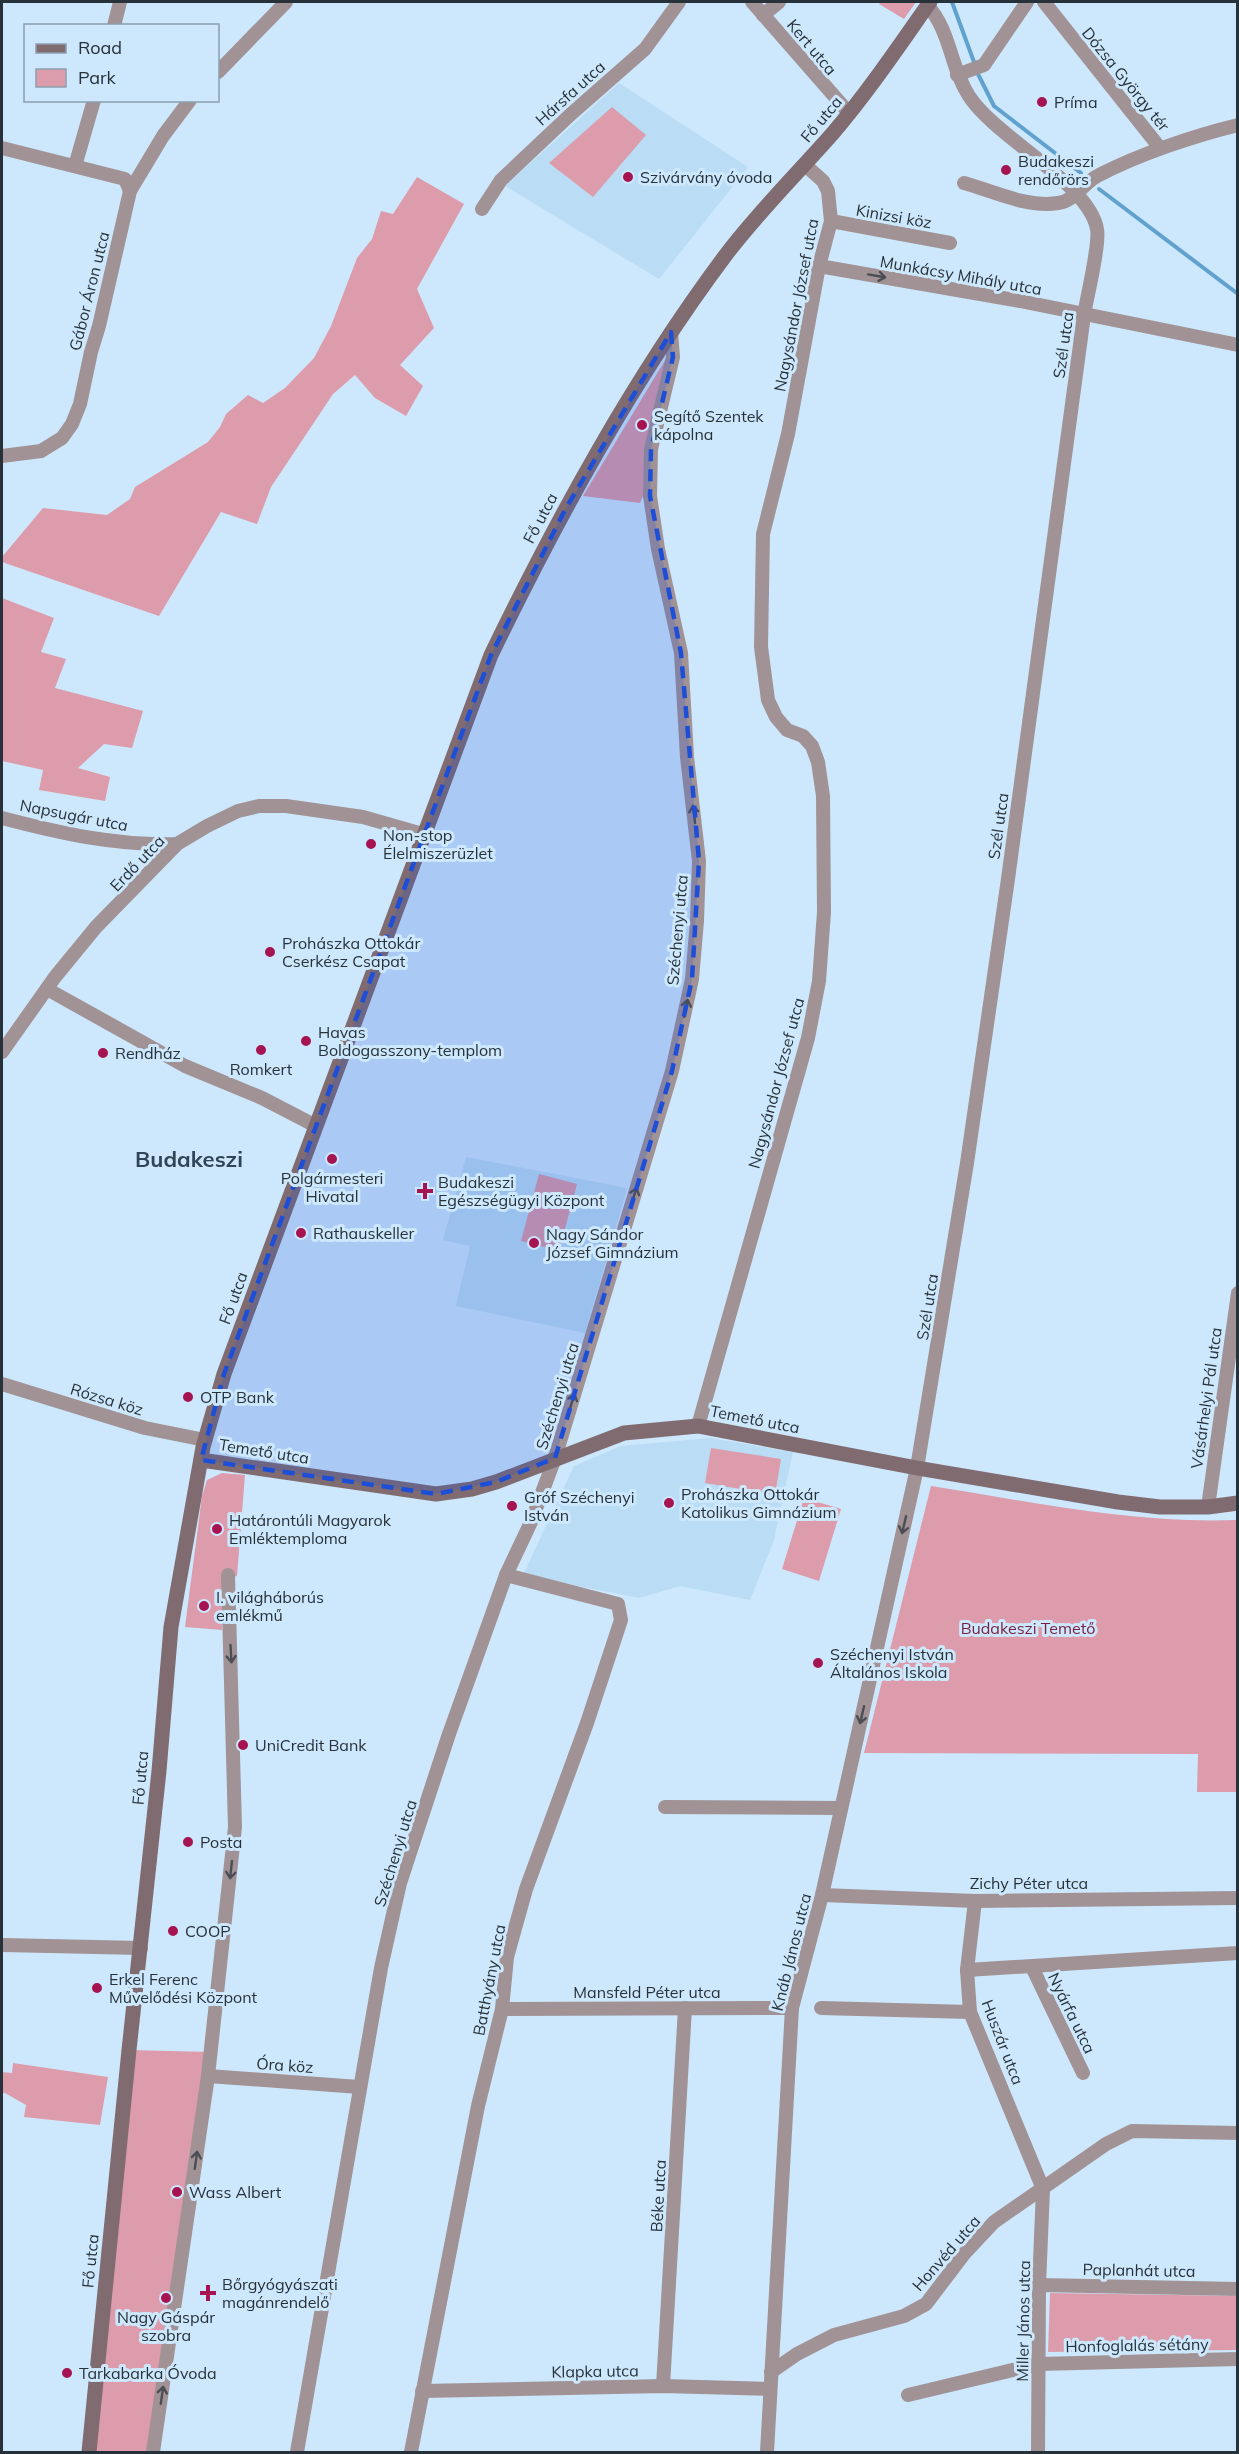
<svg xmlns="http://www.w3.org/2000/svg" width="1239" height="2454" viewBox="0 0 1239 2454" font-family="Mulish,sans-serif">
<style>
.built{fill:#badcf4}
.green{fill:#dc9cab}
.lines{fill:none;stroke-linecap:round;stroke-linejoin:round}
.stream{stroke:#60a1cd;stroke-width:4}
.street{stroke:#a19295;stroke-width:14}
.secondary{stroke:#806c70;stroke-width:15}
.oneway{stroke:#4c4e55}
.marked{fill:#1d4ed8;fill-opacity:0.2;stroke:#1d4ed8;stroke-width:4.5;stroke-dasharray:12 8;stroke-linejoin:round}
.poi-dot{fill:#a51351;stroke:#cde8fc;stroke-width:2}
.labels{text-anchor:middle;stroke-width:6;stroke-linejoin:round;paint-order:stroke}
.street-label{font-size:16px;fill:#273139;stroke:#cde8fc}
.poi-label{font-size:16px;fill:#273139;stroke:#cde8fc;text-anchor:start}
.park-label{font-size:16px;fill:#792140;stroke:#cde8fc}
.district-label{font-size:22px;font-weight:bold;fill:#2f4656;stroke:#cde8fc}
</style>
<rect width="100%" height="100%" fill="#cde8fc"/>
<g class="built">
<polygon points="619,83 748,167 659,279 505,186"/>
<polygon points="466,1157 627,1188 585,1333 456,1306 470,1246 443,1240"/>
<polygon points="710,1438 793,1452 774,1540 750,1600 680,1586 639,1598 523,1575 574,1466 621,1446"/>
</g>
<g class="green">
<polygon points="881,2 916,2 904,19 879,4"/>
<polygon points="612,107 646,135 593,197 549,163"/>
<polygon points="417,177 464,204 417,289 434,328 400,365 423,386 406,416 375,398 355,375 333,394 271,487 257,524 221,512 159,616 2,562 2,557 43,508 107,515 130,499 135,487 208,442 220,427 226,414 248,395 263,403 285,388 314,358 331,326 357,258 372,239 381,211 393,214"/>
<polygon points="667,357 645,492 640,503 583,496"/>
<polygon points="2,598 54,618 41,652 66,659 55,688 143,711 132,748 104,744 78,768 110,777 105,801 39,790 43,770 2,761"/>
<polygon points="539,1174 577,1184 559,1251 521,1241"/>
<polygon points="711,1448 781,1459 775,1495 705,1483"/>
<polygon points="222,1473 245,1475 237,1576 224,1579 222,1630 185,1627 202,1496 207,1480"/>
<path d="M931,1486C1033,1502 1134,1524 1237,1520V1792H1197L1198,1754L864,1753Z"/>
<polygon points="804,1498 841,1509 819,1581 782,1569"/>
<polygon points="129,2050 210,2052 153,2452 89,2452"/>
<polygon points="13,2063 108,2077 100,2125 24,2117 26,2105 5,2093 2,2093 2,2072 12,2073"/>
<polygon points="1050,2293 1237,2296 1237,2350 1048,2352"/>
</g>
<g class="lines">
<g class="stream">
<polyline points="952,2 974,62"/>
<polyline points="978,74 994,106 1081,173"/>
<polyline points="1099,189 1238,294"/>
</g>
<g class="street">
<polyline points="752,2 849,113"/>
<polyline points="1044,2 1160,148"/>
<polyline points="763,15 779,2"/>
<polyline points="114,26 120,2"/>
<polyline points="218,72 286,2"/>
<polyline points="957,75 984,65 1027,2"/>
<polyline points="2,148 125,179 130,191"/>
<polyline points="75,166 94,100"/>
<path d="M964,183C993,191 1027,208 1058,203C1075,201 1084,182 1099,175C1140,154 1193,136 1238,125"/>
<polyline points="482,209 501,180 571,114 645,49 679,2"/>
<polyline points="831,221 950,243"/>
<polyline points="819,266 1020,301 1238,345"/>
<polyline points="2,456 41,451 62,438 72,424 80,404 91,352 99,326 130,191 163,136 190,100"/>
<path d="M2,818C59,833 117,846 177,844"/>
<polyline points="47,989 185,1066 262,1098 316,1126"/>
<polyline points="2,1052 55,977 96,927 177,844 207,826 238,811 259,806 286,806 363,817 426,835"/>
<polyline points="2,1384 145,1428 205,1440"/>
<polyline points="698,1426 808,1038 819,981 824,912 823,796 818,762 812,746 803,736 787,730 776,717 768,700 761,647 763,534 788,434 819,266 831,221 828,191 823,181 805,165"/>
<polyline points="1208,1507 1238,1293"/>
<polyline points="665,1807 841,1808"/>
<polyline points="822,1895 975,1901 1238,1898"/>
<polyline points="975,1901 967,1970 970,2012 1043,2189 1039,2285 1038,2452"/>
<polyline points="2,1945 141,1948"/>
<polyline points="1032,1967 1083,2073"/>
<polyline points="967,1970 1238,1953"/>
<polyline points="821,2008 970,2012"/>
<polyline points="502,2009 792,2008"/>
<polyline points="208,2076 359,2087"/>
<polyline points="1039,2285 1238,2289"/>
<polyline points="771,2372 797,2354 834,2335 904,2316 926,2304 964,2254 994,2222 1106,2144 1132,2131 1238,2133"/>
<polyline points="663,2386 685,2008"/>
<polyline points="422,2391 663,2386 769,2389"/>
<polyline points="908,2395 1038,2364 1238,2359"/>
<polyline points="153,2452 208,2076 235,1827 228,1575"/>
<polyline points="297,2452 381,1968 400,1883 449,1734 506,1575 531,1522 555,1458 672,1071 692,979 697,921 699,861 687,757 681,653 658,549 650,496 651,449 673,357 671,332"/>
<polyline points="411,2452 478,2106 502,2009 507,1957 526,1889 587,1723 621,1620 618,1604 506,1575"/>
<path d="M767,2452L792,2008L822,1895L917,1468L967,1163L1008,879L1084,315C1087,297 1100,244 1097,229C1089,183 996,138 969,96C950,67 951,31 927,5"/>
</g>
<g class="secondary">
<polyline points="201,1460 436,1494 472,1489 496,1482 624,1433 698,1426 917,1468 1118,1502 1160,1507 1208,1507 1238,1503"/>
<path d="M89,2452L129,2050L159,1771L171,1627L203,1447L224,1374L491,655C558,517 633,379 725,256C758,212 797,174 833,133C868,92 899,46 930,2"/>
</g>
</g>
<defs><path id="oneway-shaft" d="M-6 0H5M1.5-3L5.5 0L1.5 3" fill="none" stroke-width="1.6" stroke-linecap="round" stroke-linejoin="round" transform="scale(1.5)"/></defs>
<g class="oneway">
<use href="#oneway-shaft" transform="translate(877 276) rotate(10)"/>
<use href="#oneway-shaft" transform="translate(694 814) rotate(-97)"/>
<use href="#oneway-shaft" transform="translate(686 1008) rotate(-78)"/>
<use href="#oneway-shaft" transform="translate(634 1196) rotate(-73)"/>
<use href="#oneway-shaft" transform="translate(572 1402) rotate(-73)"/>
<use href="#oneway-shaft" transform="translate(904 1525) rotate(103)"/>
<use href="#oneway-shaft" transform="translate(231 1654) rotate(87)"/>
<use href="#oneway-shaft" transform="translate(862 1715) rotate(103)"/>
<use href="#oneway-shaft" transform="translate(231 1870) rotate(96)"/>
<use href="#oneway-shaft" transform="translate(196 2160) rotate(-82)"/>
<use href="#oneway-shaft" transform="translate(162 2395) rotate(-82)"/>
</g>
<path class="marked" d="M671,332L673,357L651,449L650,496L681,653L699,861L692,979L672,1071L555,1458L496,1482L436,1494L201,1460L224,1374L491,655L566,508Z"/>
<g class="poi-dot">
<circle cx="1042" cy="102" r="6"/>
<circle cx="1006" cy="170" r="6"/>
<circle cx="628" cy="177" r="6"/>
<circle cx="642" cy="425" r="6"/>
<circle cx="371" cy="844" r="6"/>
<circle cx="270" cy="952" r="6"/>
<circle cx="306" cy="1041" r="6"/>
<circle cx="261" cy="1050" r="6"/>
<circle cx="103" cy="1053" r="6"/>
<circle cx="332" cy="1159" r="6"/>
<path d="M422 1182h6v6h6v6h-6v6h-6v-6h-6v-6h6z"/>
<circle cx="301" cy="1233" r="6"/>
<circle cx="534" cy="1243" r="6"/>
<circle cx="188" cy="1397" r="6"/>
<circle cx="669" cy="1503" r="6"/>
<circle cx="512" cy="1506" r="6"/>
<circle cx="217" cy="1529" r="6"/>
<circle cx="204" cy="1606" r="6"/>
<circle cx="818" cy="1663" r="6"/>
<circle cx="243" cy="1745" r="6"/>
<circle cx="188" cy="1842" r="6"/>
<circle cx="173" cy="1931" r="6"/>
<circle cx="97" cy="1988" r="6"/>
<circle cx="177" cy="2192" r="6"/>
<path d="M205 2284h6v6h6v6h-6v6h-6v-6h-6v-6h6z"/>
<circle cx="166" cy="2298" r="6"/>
<circle cx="67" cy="2373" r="6"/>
</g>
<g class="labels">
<g class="street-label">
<text transform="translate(812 47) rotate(50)" y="6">Kert utca</text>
<text transform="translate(1126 79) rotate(51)" y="6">Dózsa György tér</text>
<text transform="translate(570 93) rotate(-42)" y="6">Hársfa utca</text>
<text transform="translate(821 119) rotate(-50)" y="6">Fő utca</text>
<text transform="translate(894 216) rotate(10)" y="6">Kinizsi köz</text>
<text transform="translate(961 275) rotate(10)" y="6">Munkácsy Mihály utca</text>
<text transform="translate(89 291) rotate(-76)" y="6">Gábor Áron utca</text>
<text transform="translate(796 305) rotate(-79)" y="6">Nagysándor József utca</text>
<text transform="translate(1063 345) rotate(-82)" y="6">Szél utca</text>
<text transform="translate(540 518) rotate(-62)" y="6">Fő utca</text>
<text transform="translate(74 815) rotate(11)" y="6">Napsugár utca</text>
<text transform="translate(998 826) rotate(-82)" y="6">Szél utca</text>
<text transform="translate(137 863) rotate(-46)" y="6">Erdő utca</text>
<text transform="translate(677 930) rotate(-85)" y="6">Széchenyi utca</text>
<text transform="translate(776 1083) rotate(-75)" y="6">Nagysándor József utca</text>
<text transform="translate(233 1298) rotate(-70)" y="6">Fő utca</text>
<text transform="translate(927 1307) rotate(-81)" y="6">Szél utca</text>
<text transform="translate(557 1396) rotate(-73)" y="6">Széchenyi utca</text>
<text transform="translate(1206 1398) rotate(-82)" y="6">Vásárhelyi Pál utca</text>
<text transform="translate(107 1399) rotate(17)" y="6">Rózsa köz</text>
<text transform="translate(755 1419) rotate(11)" y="6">Temető utca</text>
<text transform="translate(264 1451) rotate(9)" y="6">Temető utca</text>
<text transform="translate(140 1778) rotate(-85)" y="6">Fő utca</text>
<text transform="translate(395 1853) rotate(-73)" y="6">Széchenyi utca</text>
<text x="1029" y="1889">Zichy Péter utca</text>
<text transform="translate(791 1952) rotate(-76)" y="6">Knáb János utca</text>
<text transform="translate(489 1980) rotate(-79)" y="6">Batthyány utca</text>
<text x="647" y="1998">Mansfeld Péter utca</text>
<text transform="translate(1072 2013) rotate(64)" y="6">Nyárfa utca</text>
<text transform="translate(1003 2042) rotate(69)" y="6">Huszár utca</text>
<text transform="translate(285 2065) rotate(4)" y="6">Óra köz</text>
<text transform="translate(658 2196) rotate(-87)" y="6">Béke utca</text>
<text transform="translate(946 2253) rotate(-49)" y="6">Honvéd utca</text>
<text transform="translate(90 2261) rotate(-84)" y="6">Fő utca</text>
<text transform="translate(1139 2270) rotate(1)" y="6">Paplanhát utca</text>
<text transform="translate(1023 2321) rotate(-89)" y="6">Miller János utca</text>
<text transform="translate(1137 2345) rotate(-1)" y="6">Honfoglalás sétány</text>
<text transform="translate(595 2371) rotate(-1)" y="6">Klapka utca</text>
</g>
<g class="poi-label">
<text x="1054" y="108">Príma</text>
<text x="1018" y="167">Budakeszi<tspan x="1018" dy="18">rendőrörs</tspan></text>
<text x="640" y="183">Szivárvány óvoda</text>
<text x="654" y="422">Segítő Szentek<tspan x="654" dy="18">kápolna</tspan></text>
<text x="383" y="841">Non-stop<tspan x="383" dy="18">Élelmiszerüzlet</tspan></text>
<text x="282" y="949">Prohászka Ottokár<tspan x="282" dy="18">Cserkész Csapat</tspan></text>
<text x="318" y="1038">Havas<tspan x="318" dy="18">Boldogasszony-templom</tspan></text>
<text x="115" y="1059">Rendház</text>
<text x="261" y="1075" text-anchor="middle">Romkert</text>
<text x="332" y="1184" text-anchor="middle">Polgármesteri<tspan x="332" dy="18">Hivatal</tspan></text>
<text x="438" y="1188">Budakeszi<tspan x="438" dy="18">Egészségügyi Központ</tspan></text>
<text x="313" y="1239">Rathauskeller</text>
<text x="546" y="1240">Nagy Sándor<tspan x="546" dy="18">József Gimnázium</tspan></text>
<text x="200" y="1403">OTP Bank</text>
<text x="681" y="1500">Prohászka Ottokár<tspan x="681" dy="18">Katolikus Gimnázium</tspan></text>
<text x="524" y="1503">Gróf Széchenyi<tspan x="524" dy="18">István</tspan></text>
<text x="229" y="1526">Határontúli Magyarok<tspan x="229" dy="18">Emléktemploma</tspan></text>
<text x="216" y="1603">I. világháborús<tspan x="216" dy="18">emlékmű</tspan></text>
<text x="830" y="1660">Széchenyi István<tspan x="830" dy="18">Általános Iskola</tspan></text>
<text x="255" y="1751">UniCredit Bank</text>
<text x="200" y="1848">Posta</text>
<text x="185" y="1937">COOP</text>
<text x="109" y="1985">Erkel Ferenc<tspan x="109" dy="18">Művelődési Központ</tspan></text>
<text x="189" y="2198">Wass Albert</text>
<text x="222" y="2290">Bőrgyógyászati<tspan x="222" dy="18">magánrendelő</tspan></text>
<text x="166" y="2323" text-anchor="middle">Nagy Gáspár<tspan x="166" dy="18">szobra</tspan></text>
<text x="79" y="2379">Tarkabarka Óvoda</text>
</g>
<g class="park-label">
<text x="1028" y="1634">Budakeszi Temető</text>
</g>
<g class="district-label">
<text x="189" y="1167">Budakeszi</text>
</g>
</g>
<rect width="1239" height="2454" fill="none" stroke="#273139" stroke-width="6"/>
<rect x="24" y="24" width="195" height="78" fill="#cde8fc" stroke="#8b9fae" stroke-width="1.5"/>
<rect x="36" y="44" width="30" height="9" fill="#806c70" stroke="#8b9fae" stroke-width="1.5"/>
<text x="78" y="54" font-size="18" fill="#273139">Road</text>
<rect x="36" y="69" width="30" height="18" fill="#dc9cab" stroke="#8b9fae" stroke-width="1.5"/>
<text x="78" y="84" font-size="18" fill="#273139">Park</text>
</svg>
